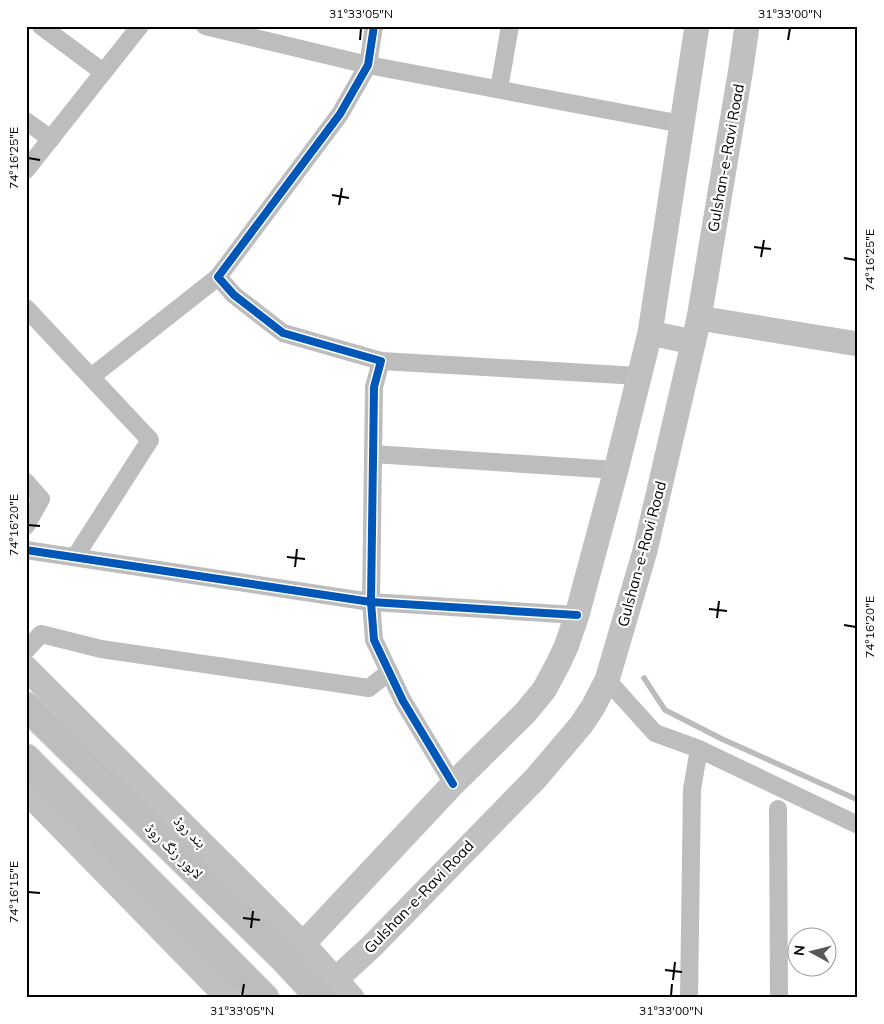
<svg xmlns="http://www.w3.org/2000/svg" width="884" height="1024" viewBox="0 0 884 1024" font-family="Mulish,'Noto Naskh Arabic',sans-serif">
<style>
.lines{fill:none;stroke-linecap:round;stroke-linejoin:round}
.stream{stroke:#bbb;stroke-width:5.5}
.highway-casing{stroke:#dbdbdb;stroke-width:30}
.street{stroke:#bdbdbd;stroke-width:18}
.secondary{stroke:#c0c0c0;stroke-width:25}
.highway{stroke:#bdbdbd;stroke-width:28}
.cycleway-casing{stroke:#fff;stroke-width:11}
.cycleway{stroke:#0057b8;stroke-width:8}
.ticks{fill:none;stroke:#000;stroke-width:2}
.labels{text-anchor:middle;stroke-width:4.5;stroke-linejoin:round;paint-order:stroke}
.street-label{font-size:15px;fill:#000;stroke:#fff}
.neatline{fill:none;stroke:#000;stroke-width:2}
.ticks-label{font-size:12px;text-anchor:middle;fill:#000}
</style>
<rect width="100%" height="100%" fill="#fff"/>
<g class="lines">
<polyline class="stream" points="644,678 665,710 722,739 858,800"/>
<defs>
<g id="highway">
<polyline points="26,706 285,960 320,998"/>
<polyline points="26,758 265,998"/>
</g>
</defs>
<use href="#highway" class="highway-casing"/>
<g class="street">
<polyline points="41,26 103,72"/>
<polyline points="205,26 368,65 682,124"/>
<polyline points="374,26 368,65 340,114 218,277 234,295 283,333 381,361 374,387 371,602 374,640 403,701 453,784"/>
<polyline points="499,89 510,26"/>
<polyline points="26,121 51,139"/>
<polyline points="26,170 140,26"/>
<polyline points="26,308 150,440 75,557"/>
<polyline points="381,361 639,376"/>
<polyline points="91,377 218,277"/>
<polyline points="373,454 616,470"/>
<polyline points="26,482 41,499 26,526"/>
<polyline points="26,550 371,602 577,615"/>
<polyline points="26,650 41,634 101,649 369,688 389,672"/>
<polyline points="607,680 655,733 699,749 858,825"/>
<polyline points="778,809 779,998"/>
<polyline points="689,998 692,789 699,749"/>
</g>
<g class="secondary">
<polyline points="699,318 858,344"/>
<polyline points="650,333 693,342"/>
<polyline points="26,668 303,944 352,998"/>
<polyline points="26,791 228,998"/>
<polyline points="303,944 453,784 525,713 544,690 558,664 566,647 577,615 616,470 650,333 697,26"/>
<polyline points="335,980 371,947 536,778 581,725 593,707 607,680 645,551 699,318 741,68 747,26"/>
</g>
<use href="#highway" class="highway"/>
<defs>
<g id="cycleway">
<polyline points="374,26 368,65 340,114 218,277 234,295 283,333 381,361 374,387 371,602 374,640 403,701 453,784"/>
<polyline points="26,550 371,602 577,615"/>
</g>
</defs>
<use href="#cycleway" class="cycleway-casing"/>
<use href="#cycleway" class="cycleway"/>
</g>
<path class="ticks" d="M360,40L361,28M788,40L790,28M28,158L40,160M332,195L349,198M339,205L342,188M754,247L771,249M761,257L764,240M844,258L856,260M28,525L40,526M287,557L305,559M295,567L297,549M709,609L727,611M717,618L719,601M844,625L856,627M28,892L40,893M243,918L260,920M251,928L253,911M665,970L682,972M673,980L675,962M242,996L244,984M671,996L672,984"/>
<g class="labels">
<g class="street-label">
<text transform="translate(726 158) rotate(-80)" y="5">Gulshan-e-Ravi Road</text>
<text transform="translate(642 554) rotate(-75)" y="5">Gulshan-e-Ravi Road</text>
<text transform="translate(190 832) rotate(45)" y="5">بند روڈ</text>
<text transform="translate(174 851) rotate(44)" y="5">لاہور رنگ روڈ</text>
<text transform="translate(419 897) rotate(-46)" y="5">Gulshan-e-Ravi Road</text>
</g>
</g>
<rect width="884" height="1024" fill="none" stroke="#ffffff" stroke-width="55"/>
<g transform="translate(812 952) rotate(277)"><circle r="24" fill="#ffffff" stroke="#999999"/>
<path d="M0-4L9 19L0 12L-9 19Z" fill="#595959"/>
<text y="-8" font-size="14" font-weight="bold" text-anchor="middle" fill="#000000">N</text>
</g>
<rect x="28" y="28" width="828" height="968" class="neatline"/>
<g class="ticks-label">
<text x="361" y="18">31°33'05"N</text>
<text x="790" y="18">31°33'00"N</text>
<text transform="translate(14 158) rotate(-90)" y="4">74°16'25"E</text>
<text transform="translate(870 260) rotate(-90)" y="4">74°16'25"E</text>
<text transform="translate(14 525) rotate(-90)" y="4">74°16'20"E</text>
<text transform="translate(870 627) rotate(-90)" y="4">74°16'20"E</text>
<text transform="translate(14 892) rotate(-90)" y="4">74°16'15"E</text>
<text x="242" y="1015">31°33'05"N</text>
<text x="671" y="1015">31°33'00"N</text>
</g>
</svg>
